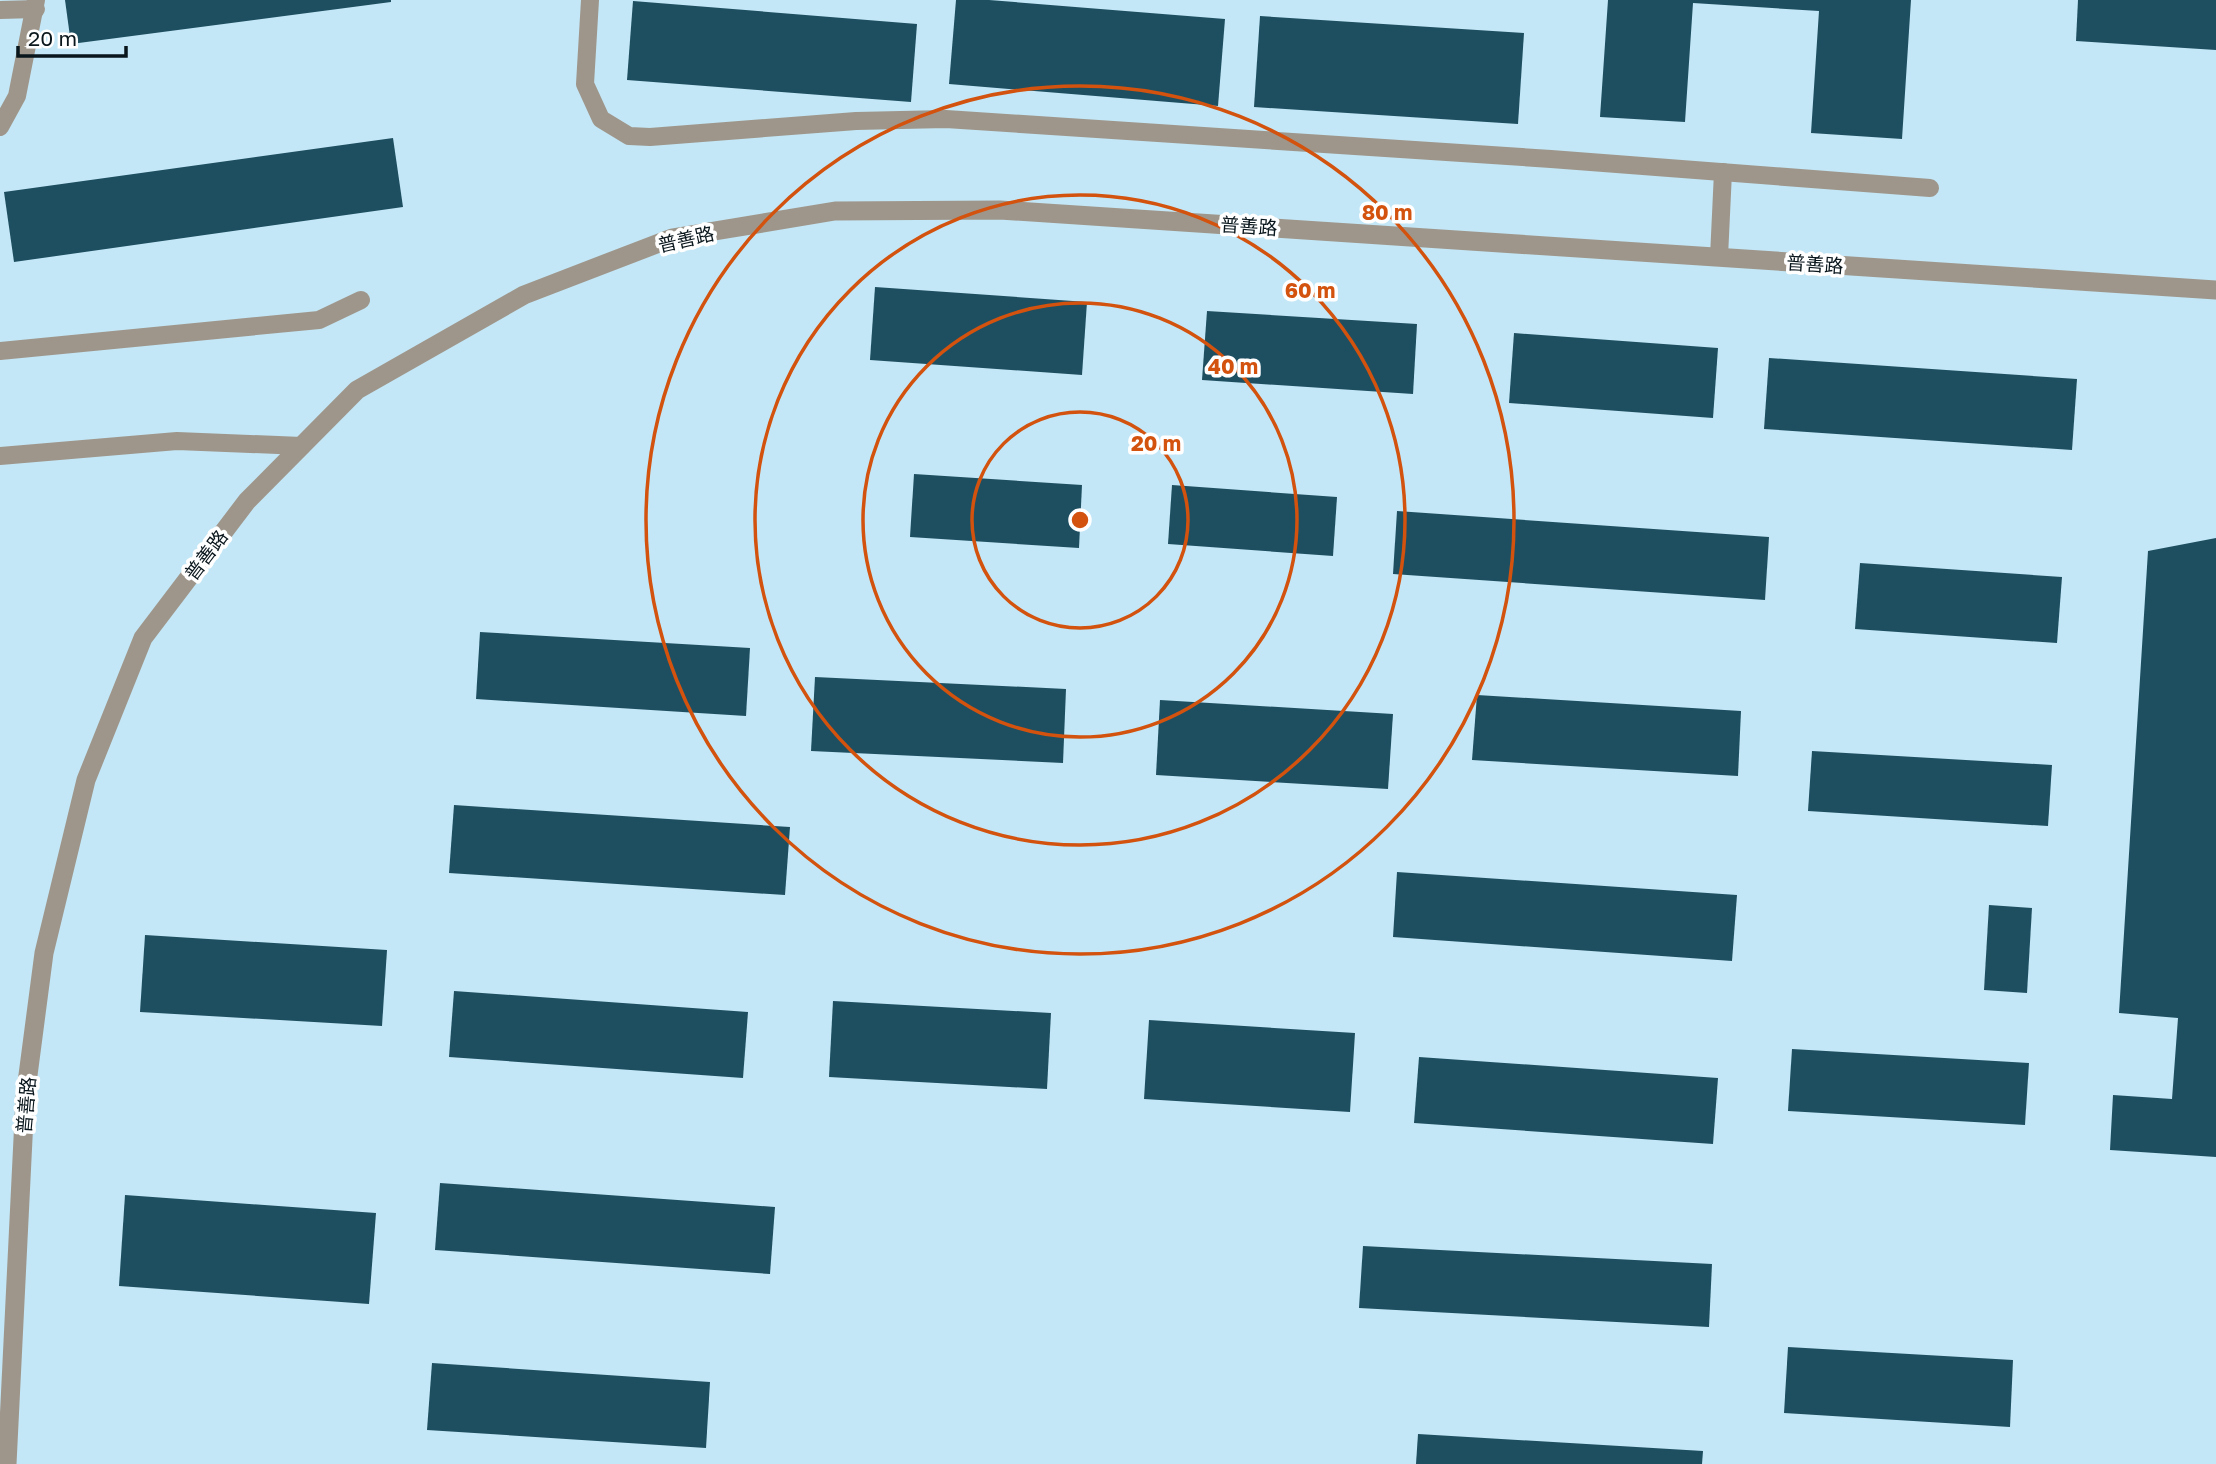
<svg xmlns="http://www.w3.org/2000/svg" width="2216" height="1464" viewBox="0 0 2216 1464" font-family="'Golos Text','Noto Sans SC',sans-serif">
<style>
.building{fill:#1e4f61}
.lines{fill:none;stroke-linecap:round;stroke-linejoin:round}
.service{stroke:#9f968b;stroke-width:18}
.minor{stroke:#9f968b;stroke-width:19}
.ring{fill:none;stroke:#d2520e;stroke-width:3.5}
.labels{text-anchor:middle;stroke-width:7;stroke-linejoin:round;paint-order:stroke}
.street-label{font-size:19px;fill:#09161c;stroke:#fff}
.centre{fill:#d2520e;stroke:#fff;stroke-width:3.5}
.ring-label{font-size:21px;text-anchor:middle;font-weight:bold;fill:#d2520e;stroke:#fff;stroke-width:7;stroke-linejoin:round;paint-order:stroke}
</style>
<rect width="100%" height="100%" fill="#c3e7f6"/>
<g class="building">
<polygon points="65,0 391,0 391,2 71,44"/>
<polygon points="956,0 989,0 1225,19 1218,106 949,84"/>
<polygon points="1608,0 1911,0 1902,139 1811,133 1819,11 1693,3 1685,122 1600,117"/>
<polygon points="2078,0 2216,0 2216,50 2076,41"/>
<polygon points="633,1 917,24 911,102 627,80"/>
<polygon points="1260,16 1524,33 1518,124 1254,107"/>
<polygon points="393,138 403,207 14,262 4,192"/>
<polygon points="875,287 1087,302 1082,375 870,360"/>
<polygon points="1207,311 1417,324 1413,394 1202,380"/>
<polygon points="1514,333 1718,348 1713,418 1509,403"/>
<polygon points="1769,358 2077,379 2072,450 1764,429"/>
<polygon points="914,474 1082,485 1079,548 910,537"/>
<polygon points="1172,485 1337,497 1333,556 1168,544"/>
<polygon points="1397,511 1769,537 1765,600 1393,574"/>
<polygon points="2216,538 2216,1157 2110,1150 2113,1095 2172,1099 2178,1018 2119,1013 2148,551"/>
<polygon points="1860,563 2062,577 2057,643 1855,629"/>
<polygon points="480,632 750,648 746,716 476,699"/>
<polygon points="815,677 1066,689 1063,763 811,751"/>
<polygon points="1477,695 1741,711 1738,776 1472,760"/>
<polygon points="1160,700 1393,714 1388,789 1156,775"/>
<polygon points="1812,751 2052,765 2048,826 1808,811"/>
<polygon points="454,805 790,827 785,895 449,873"/>
<polygon points="1397,872 1737,895 1732,961 1393,937"/>
<polygon points="1989,905 2032,908 2027,993 1984,990"/>
<polygon points="145,935 387,950 382,1026 140,1012"/>
<polygon points="454,991 748,1012 743,1078 449,1057"/>
<polygon points="833,1001 1051,1013 1047,1089 829,1077"/>
<polygon points="1149,1020 1355,1033 1350,1112 1144,1099"/>
<polygon points="1792,1049 2029,1063 2025,1125 1788,1111"/>
<polygon points="1419,1057 1718,1078 1713,1144 1414,1123"/>
<polygon points="440,1183 775,1207 770,1274 435,1250"/>
<polygon points="125,1195 376,1213 369,1304 119,1286"/>
<polygon points="1363,1246 1712,1264 1709,1327 1359,1308"/>
<polygon points="1788,1347 2013,1360 2010,1427 1784,1413"/>
<polygon points="432,1363 710,1382 706,1448 427,1430"/>
<polygon points="1418,1434 1703,1451 1702,1464 1416,1464"/>
</g>
<g class="lines">
<g class="service">
<polyline points="590,0 585,84 601,119 629,136 650,137 856,121 946,119 1551,159 1930,188"/>
<polyline points="0,10 36,9"/>
<polyline points="0,127 17,96 36,0"/>
<polyline points="1719,257 1723,172"/>
<polyline points="0,351 319,320 361,300"/>
<polyline points="0,456 177,441 302,446"/>
</g>
<polyline class="minor" points="7,1464 25,1098 44,953 86,780 143,638 247,501 357,390 524,295 672,238 835,211 1000,210 2216,290"/>
</g>
<g class="ring">
<circle cx="1080" cy="520" r="108"/>
<circle cx="1080" cy="520" r="217"/>
<circle cx="1080" cy="520" r="325"/>
<circle cx="1080" cy="520" r="434"/>
</g>
<g class="labels">
<g class="street-label">
<text transform="translate(1249 226) rotate(4)" y="7">普善路</text>
<text transform="translate(686 239) rotate(-13)" y="7">普善路</text>
<text transform="translate(1815 264) rotate(4)" y="7">普善路</text>
<text transform="translate(206 555) rotate(-53)" y="7">普善路</text>
<text transform="translate(26 1105) rotate(-85)" y="7">普善路</text>
</g>
</g>
<circle cx="1080" cy="520" r="10" class="centre"/>
<g class="ring-label">
<text x="1387" y="220">80 m</text>
<text x="1310" y="298">60 m</text>
<text x="1233" y="374">40 m</text>
<text x="1156" y="451">20 m</text>
</g>
<path d="M18 46v10h108v-10" fill="none" stroke="#09161c" stroke-width="3.5"/>
<text x="28" y="46" font-size="21" fill="#09161c" stroke="#ffffff" stroke-width="5" paint-order="stroke">20 m</text>
</svg>
